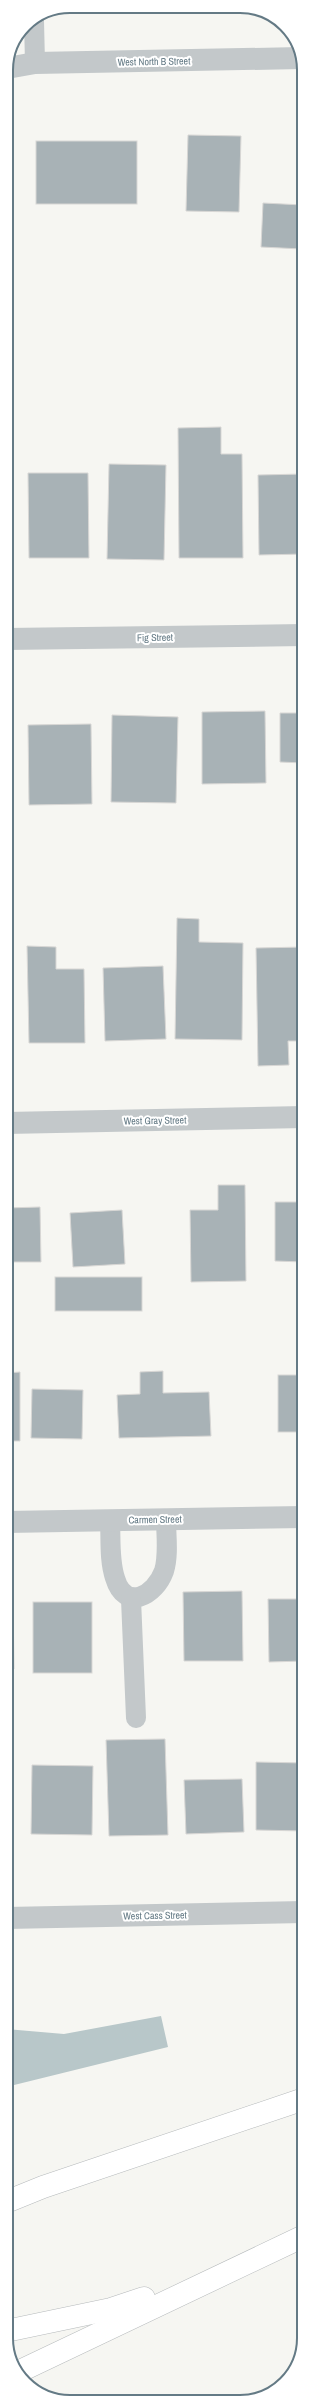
<svg xmlns="http://www.w3.org/2000/svg" width="310" height="2408" viewBox="0 0 310 2408" font-family="'Archivo Narrow',sans-serif">
<style>
.water{fill:#b8c7c9}
.building{fill:#a8b2b6;stroke:#d8d7d5}
.lines{fill:none;stroke-linecap:round;stroke-linejoin:round}
.highway-casing{stroke:#b6babc;stroke-width:23}
.lane{stroke:#c3c8ca;stroke-width:20}
.street{stroke:#c3c8ca;stroke-width:22}
.highway{stroke:#fff;stroke-width:22}
.labels{text-anchor:middle;stroke-width:4;stroke-linejoin:round;paint-order:stroke}
.street-label{font-size:10px;fill:#647a85;stroke:#fff}
.rim{fill:none;stroke:#647a85;stroke-width:2}
</style>
<rect width="100%" height="100%" fill="#f6f6f2"/>
<polygon class="water" points="161,2016 168,2047 6,2087 6,2029 64,2034"/>
<g class="building">
<polygon points="188,135 241,136 239,212 186,211"/>
<rect x="36" y="141" width="101" height="63"/>
<polygon points="263,203 303,205 302,249 261,247"/>
<polygon points="221,427 221,454 242,454 243,558 179,558 178,428"/>
<polygon points="109,464 166,465 164,560 107,559"/>
<polygon points="28,473 88,473 89,558 29,558"/>
<polygon points="304,474 304,554 259,555 258,475"/>
<polygon points="6,488 13,488 12,558 6,558"/>
<polygon points="265,711 266,783 202,784 202,712"/>
<polygon points="280,713 304,713 304,763 280,762"/>
<polygon points="112,715 178,717 176,803 111,802"/>
<polygon points="91,724 92,804 29,805 28,725"/>
<polygon points="6,780 12,780 13,826 6,826"/>
<polygon points="177,918 199,919 199,942 243,943 242,1040 175,1039"/>
<polygon points="27,946 56,947 56,969 84,969 85,1043 29,1043"/>
<polygon points="304,947 304,1041 288,1041 289,1065 258,1066 256,948"/>
<polygon points="163,966 166,1039 105,1041 103,968"/>
<polygon points="218,1185 245,1185 246,1281 191,1282 190,1210 218,1210"/>
<polygon points="275,1202 304,1202 304,1262 275,1261"/>
<polygon points="40,1207 41,1262 6,1262 6,1208"/>
<polygon points="122,1210 125,1264 73,1267 70,1213"/>
<rect x="55" y="1277" width="87" height="34"/>
<polygon points="163,1371 163,1393 209,1392 211,1436 119,1438 117,1395 140,1394 140,1372"/>
<polygon points="20,1372 20,1441 6,1441 6,1373"/>
<rect x="278" y="1375" width="26" height="57"/>
<polygon points="32,1389 83,1390 82,1439 31,1438"/>
<polygon points="242,1591 243,1661 184,1661 183,1592"/>
<polygon points="268,1599 304,1599 304,1661 269,1662"/>
<rect x="33" y="1602" width="59" height="71"/>
<polygon points="6,1605 13,1605 14,1669 6,1669"/>
<polygon points="165,1739 168,1835 109,1836 106,1740"/>
<polygon points="256,1762 304,1763 304,1831 256,1830"/>
<polygon points="32,1765 93,1766 92,1835 31,1834"/>
<polygon points="6,1768 10,1768 11,1841 6,1841"/>
<polygon points="242,1779 244,1832 186,1834 184,1780"/>
</g>
<g class="lines">
<defs>
<g id="highway">
<polyline points="6,2202 43,2187 304,2099"/>
<polyline points="6,2331 111,2309 144,2298"/>
<polyline points="18,2372 304,2236"/>
</g>
</defs>
<use href="#highway" class="highway-casing"/>
<g class="lane">
<polyline points="34,21 35,63"/>
<path d="M110,1520C111,1539 109,1560 115,1578C125,1612 155,1596 164,1571C169,1555 166,1535 166,1519"/>
<polyline points="131,1599 136,1718"/>
</g>
<g class="street">
<polyline points="7,68 35,63 301,58"/>
<polyline points="6,639 304,635"/>
<polyline points="6,1123 304,1117"/>
<polyline points="6,1522 304,1517"/>
<polyline points="6,1918 304,1912"/>
</g>
<use href="#highway" class="highway"/>
</g>
<g class="labels">
<g class="street-label">
<text transform="translate(154 61) rotate(-1)" y="4">West North B Street</text>
<text transform="translate(155 637) rotate(-1)" y="4">Fig Street</text>
<text transform="translate(155 1120) rotate(-1)" y="4">West Gray Street</text>
<text transform="translate(155 1519) rotate(-1)" y="4">Carmen Street</text>
<text transform="translate(155 1915) rotate(-1)" y="4">West Cass Street</text>
</g>
</g>
<path d="M0 0H310V2408H0ZM70 13H240A57 57 0 0 1 297 70V2338A57 57 0 0 1 240 2395H70A57 57 0 0 1 13 2338V70A57 57 0 0 1 70 13Z" fill="#fff" fill-rule="evenodd"/>
<path class="rim" d="M70 13H240A57 57 0 0 1 297 70V2338A57 57 0 0 1 240 2395H70A57 57 0 0 1 13 2338V70A57 57 0 0 1 70 13Z"/>
</svg>
